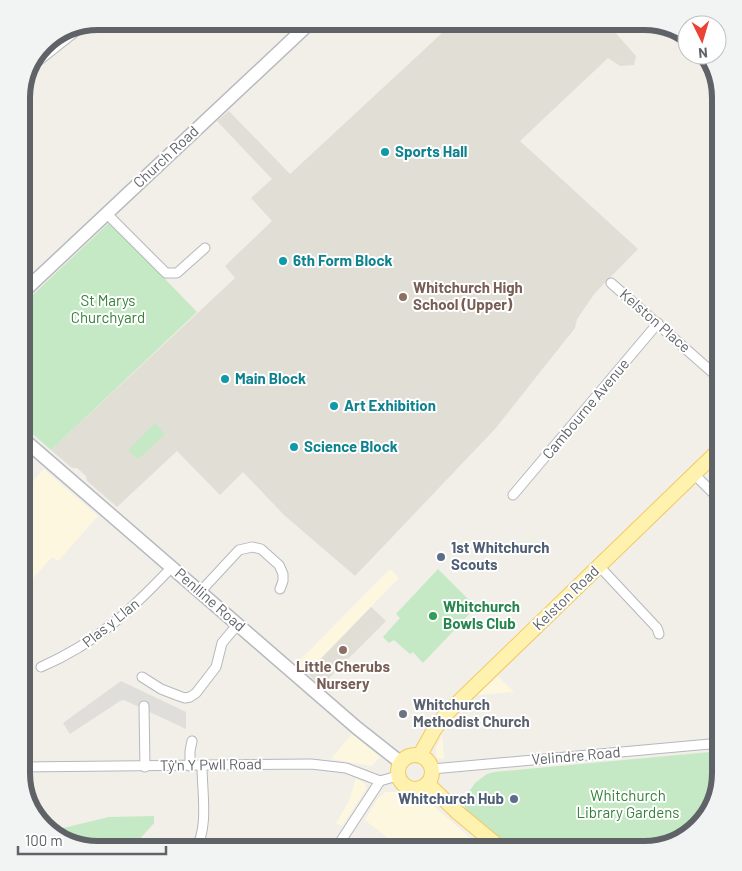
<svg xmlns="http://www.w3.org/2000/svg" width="742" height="871" viewBox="0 0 742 871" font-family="Barlow,sans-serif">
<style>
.commercial{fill:#fef7e0}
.industrial{fill:#e0deda}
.education{fill:#e1ded6}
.green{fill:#c5e8c5}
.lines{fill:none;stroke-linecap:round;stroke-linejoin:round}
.street-casing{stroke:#b5b8bc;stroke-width:11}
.secondary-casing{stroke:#b6babf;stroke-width:15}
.primary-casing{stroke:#f2c960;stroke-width:16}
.street{stroke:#fff;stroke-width:9}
.secondary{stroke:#fff;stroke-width:12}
.primary{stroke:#fff2af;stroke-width:14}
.culture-dot{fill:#0f9aa8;stroke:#fff;stroke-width:2}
.education-dot{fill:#8d6e63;stroke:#fff;stroke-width:2}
.service-dot{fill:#5c6f8a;stroke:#fff;stroke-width:2}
.leisure-dot{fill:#2e9e5b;stroke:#fff;stroke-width:2}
.worship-dot{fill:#6b7280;stroke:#fff;stroke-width:2}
.labels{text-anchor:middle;stroke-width:4;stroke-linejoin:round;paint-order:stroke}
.culture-label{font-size:15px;font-weight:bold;fill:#0d838f;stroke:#fff;text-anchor:start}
.street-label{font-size:15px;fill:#5f6368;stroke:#fff}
.education-label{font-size:15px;font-weight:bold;fill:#785e54;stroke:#fff;text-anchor:start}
.park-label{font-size:15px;fill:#348238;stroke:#fff}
.service-label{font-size:15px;font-weight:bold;fill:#4e5e75;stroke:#fff;text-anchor:start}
.leisure-label{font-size:15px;font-weight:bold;fill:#27864d;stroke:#fff;text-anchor:start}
.worship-label{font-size:15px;font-weight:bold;fill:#5b616d;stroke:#fff;text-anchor:start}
.rim{fill:none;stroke:#5f6368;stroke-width:6}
</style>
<rect width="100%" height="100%" fill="#f1efe8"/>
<g class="commercial">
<polygon points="21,449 32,459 21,471"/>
<polygon points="44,469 98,516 58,561 52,557 21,592 21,495"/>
<polygon points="390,569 399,578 307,673 296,664"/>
<polygon points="498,676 514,692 477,695"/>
<polygon points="352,734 380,757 372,766 331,759"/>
<polygon points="442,735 444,757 444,759 436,758 436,748"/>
<polygon points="356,778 365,784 366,789 342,826 336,823 349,801"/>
<polygon points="386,792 397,792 428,801 476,843 470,850 403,850 365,820 378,798"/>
</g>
<polygon class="industrial" points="121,681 186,712 186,729 124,700 120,701 70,734 63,723"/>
<g class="education">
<polygon points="455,21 605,21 636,56 634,65 620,66 608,58 520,141 638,249 595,293 577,319 575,328 495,429 355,576 284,515 243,472 220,495 177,451 117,507 87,481 86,476 77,468 72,468 51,450 235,278 225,266 272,221 251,198 272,179 217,121 229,111 290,174"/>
<polygon points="371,607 386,621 321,686 307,673"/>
</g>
<g class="green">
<polygon points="110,222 197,312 51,450 21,424 21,306"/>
<polygon points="155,423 165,434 138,459 128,450"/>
<polygon points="438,569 476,607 423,663 413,652 410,654 394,640 389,643 383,637 400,618 396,614"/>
<polygon points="721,751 721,773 713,807 690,834 644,850 511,850 468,815 464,805 464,799 475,783 487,774 494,772"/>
<polygon points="154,816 154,823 130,850 98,850 64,842 51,831 109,817"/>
</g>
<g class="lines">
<defs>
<g id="street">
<polyline points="37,62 80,28"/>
<polyline points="106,213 166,273 177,273 205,248"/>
<polyline points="611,283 721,380"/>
<polyline points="694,474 721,501"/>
<polyline points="513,495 658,323"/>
<polyline points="599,566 657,628 659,634"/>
<polyline points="200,592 239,550 252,547 261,549 279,565 283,574 283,581 280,589"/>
<path d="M41,667C98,642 130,611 172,567"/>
<polyline points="142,677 161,689 179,696 185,698 190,697 196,693 216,667 222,643 238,624"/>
<polyline points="144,706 145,767"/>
<polyline points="190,766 190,751 192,741"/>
<polyline points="21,767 311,764 346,768 380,781 397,776"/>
<polyline points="432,769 721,743"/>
<path d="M195,850C209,829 202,791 202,766"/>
<polyline points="335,850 380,781"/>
</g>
<g id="secondary">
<polyline points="21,294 312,21"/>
<polyline points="21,437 357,728 400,762"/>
</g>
<g id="primary">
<circle cx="415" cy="772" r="17"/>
<polyline points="420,755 434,730 446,714 721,448"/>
<polyline points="428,784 457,812 503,850"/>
</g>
</defs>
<use href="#street" class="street-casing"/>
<use href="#secondary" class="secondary-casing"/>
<use href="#primary" class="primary-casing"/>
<use href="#street" class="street"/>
<use href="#secondary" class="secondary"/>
<use href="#primary" class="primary"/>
</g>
<g class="culture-dot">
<circle cx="385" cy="152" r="5"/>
<circle cx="283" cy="261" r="5"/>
<circle cx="225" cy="379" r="5"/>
<circle cx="334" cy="406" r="5"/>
<circle cx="294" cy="447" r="5"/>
</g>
<g class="education-dot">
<circle cx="403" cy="297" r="5"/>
<circle cx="343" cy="650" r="5"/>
</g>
<g class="service-dot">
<circle cx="441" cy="557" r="5"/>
<circle cx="514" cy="799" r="5"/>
</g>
<circle class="leisure-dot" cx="433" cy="616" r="5"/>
<circle class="worship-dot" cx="403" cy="714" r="5"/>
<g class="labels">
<g class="culture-label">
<text x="395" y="157">Sports Hall</text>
<text x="293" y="266">6th Form Block</text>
<text x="235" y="384">Main Block</text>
<text x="344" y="411">Art Exhibition</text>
<text x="304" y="452">Science Block</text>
</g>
<g class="street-label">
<text transform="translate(166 157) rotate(-43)" y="5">Church Road</text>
<text transform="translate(655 321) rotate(41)" y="5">Kelston Place</text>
<text transform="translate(586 409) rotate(-50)" y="5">Cambourne Avenue</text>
<text transform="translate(566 598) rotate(-44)" y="5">Kelston Road</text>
<text transform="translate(210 600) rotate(41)" y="5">Penlline Road</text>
<text transform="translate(111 623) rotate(-39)" y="5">Plas y Llan</text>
<text transform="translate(576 756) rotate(-5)" y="5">Velindre Road</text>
<text transform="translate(211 765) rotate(-1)" y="5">Tŷ'n Y Pwll Road</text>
</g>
<g class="education-label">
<text x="413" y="293">Whitchurch High<tspan x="413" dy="17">School (Upper)</tspan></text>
<text x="343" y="672" text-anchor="middle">Little Cherubs<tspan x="343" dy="17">Nursery</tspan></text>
</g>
<g class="park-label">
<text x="108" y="306">St Marys<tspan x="108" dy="17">Churchyard</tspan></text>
<text x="628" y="801">Whitchurch<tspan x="628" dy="17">Library Gardens</tspan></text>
</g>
<g class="service-label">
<text x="451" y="553">1st Whitchurch<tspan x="451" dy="17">Scouts</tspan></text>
<text x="504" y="804" text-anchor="end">Whitchurch Hub</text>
</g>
<g class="leisure-label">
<text x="443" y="612">Whitchurch<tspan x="443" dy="17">Bowls Club</tspan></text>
</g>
<g class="worship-label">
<text x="413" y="710">Whitchurch<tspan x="413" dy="17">Methodist Church</tspan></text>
</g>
</g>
<path d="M0 0H742V871H0ZM98 30H644A68 68 0 0 1 712 98V773A68 68 0 0 1 644 841H98A68 68 0 0 1 30 773V98A68 68 0 0 1 98 30Z" fill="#f2f3f3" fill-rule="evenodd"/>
<path class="rim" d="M98 30H644A68 68 0 0 1 712 98V773A68 68 0 0 1 644 841H98A68 68 0 0 1 30 773V98A68 68 0 0 1 98 30Z"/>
<g transform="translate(702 40) rotate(175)"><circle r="24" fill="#ffffff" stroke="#bfc1c3"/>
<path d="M0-4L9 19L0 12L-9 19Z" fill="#ea4335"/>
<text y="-8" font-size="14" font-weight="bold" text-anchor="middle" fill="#5f6368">N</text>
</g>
<path d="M18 846v8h148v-8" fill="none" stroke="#5f6368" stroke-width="2.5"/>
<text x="25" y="846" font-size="15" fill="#5f6368" stroke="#ffffff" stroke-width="4" paint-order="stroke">100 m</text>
</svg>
